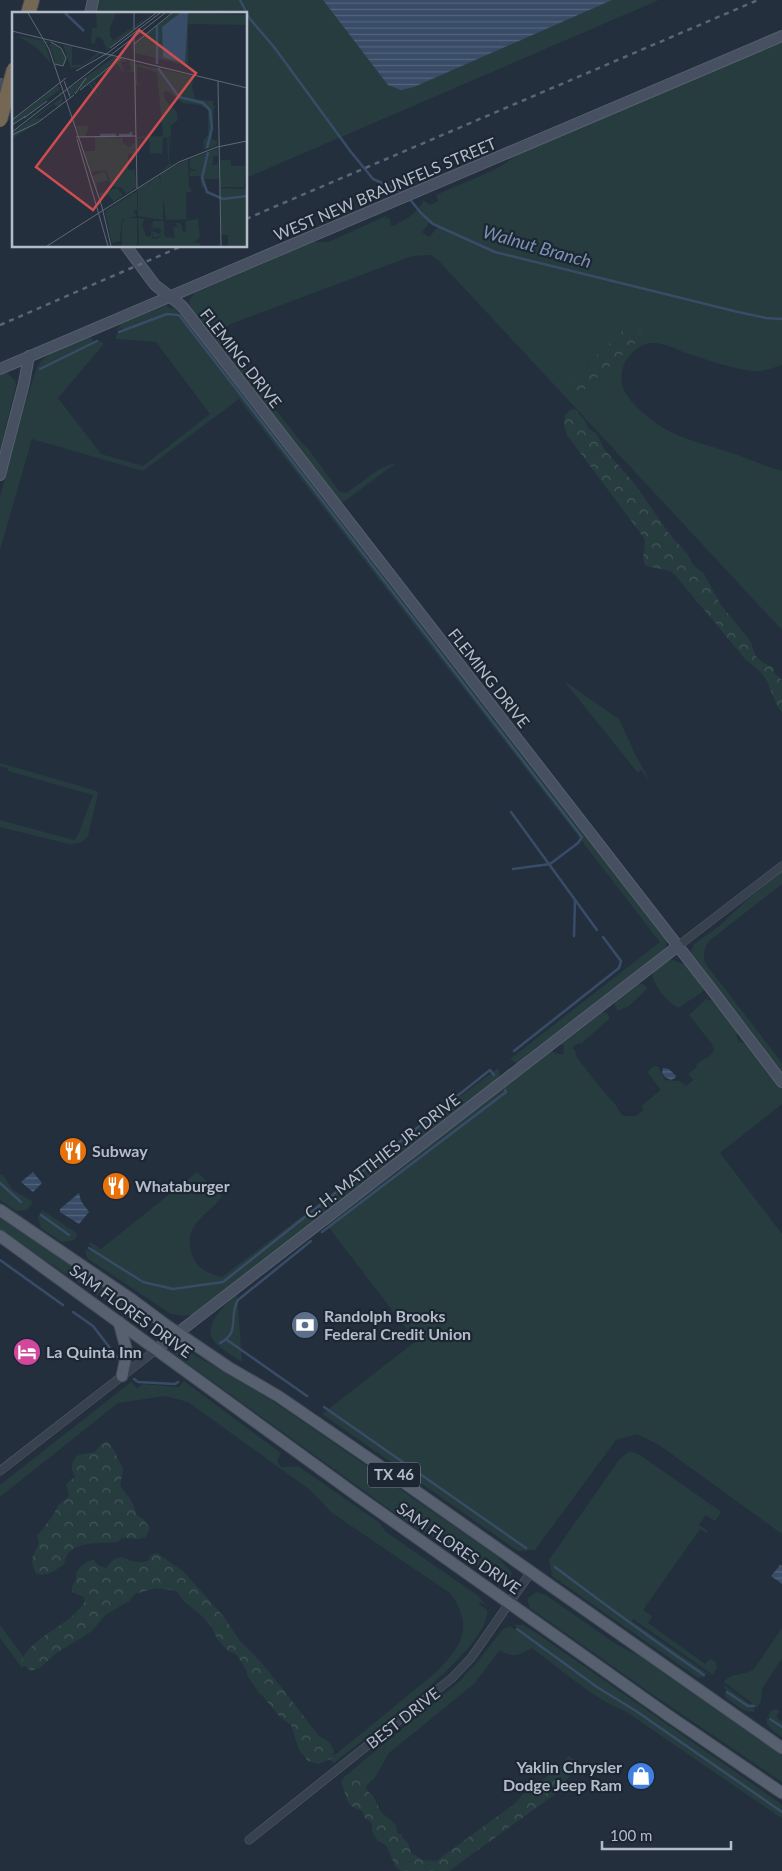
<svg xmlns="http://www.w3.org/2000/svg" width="782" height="1871" viewBox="0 0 782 1871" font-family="Lato,sans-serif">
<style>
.grass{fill:#263c3f;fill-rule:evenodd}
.forest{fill:url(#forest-crowns)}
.water{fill:url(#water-rules)}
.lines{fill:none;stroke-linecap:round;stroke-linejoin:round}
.stream{stroke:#394c67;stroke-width:2.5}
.street-casing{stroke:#565f6c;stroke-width:9}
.secondary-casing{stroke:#565f6c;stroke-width:12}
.primary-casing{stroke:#414a57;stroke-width:13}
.highway-casing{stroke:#434c59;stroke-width:16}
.street{stroke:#38414e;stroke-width:8}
.secondary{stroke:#465061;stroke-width:10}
.primary{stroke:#56606e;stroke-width:11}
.highway{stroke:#746855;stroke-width:14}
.rail{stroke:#5a6575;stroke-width:2.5;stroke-dasharray:5 5;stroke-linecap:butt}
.highway-bridge-casing{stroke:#434c59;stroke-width:16;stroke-linecap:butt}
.highway-bridge{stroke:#746855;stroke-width:14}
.labels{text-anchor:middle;stroke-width:4.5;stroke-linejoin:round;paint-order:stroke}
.shield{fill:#1d2633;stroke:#878f9c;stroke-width:1}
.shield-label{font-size:15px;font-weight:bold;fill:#b4bcc9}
.street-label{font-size:16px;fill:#b4bcc9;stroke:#1d2633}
.poi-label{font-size:16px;font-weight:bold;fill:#b4bcc9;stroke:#1d2633;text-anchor:start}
.water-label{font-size:18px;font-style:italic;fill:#7c92b1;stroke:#1d2633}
.inset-river{fill:none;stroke:#394c67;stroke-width:2.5}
.inset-road{fill:none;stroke:#5e6776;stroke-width:1}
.view{fill:#ce4d50;fill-opacity:0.15;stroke:#ce4d50;stroke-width:2.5}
.inset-edge{fill:none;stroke:#b4bcc9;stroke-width:2.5}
</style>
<defs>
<pattern id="forest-crowns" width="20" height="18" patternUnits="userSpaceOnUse" patternTransform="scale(1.25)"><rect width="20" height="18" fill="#263c3f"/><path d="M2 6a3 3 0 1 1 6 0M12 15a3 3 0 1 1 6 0" fill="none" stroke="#435659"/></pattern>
<pattern id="water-rules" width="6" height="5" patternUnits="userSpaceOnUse" patternTransform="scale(1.25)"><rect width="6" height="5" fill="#394c67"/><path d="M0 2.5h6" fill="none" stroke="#53647b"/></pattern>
</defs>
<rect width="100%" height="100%" fill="#242f3e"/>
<g class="grass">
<polygon points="95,0 659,0 246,178 246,14 92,14"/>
<path d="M782,40V365C773,368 762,372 752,371C730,368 707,360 686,353C675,349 665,343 653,343C640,342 624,358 622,371C618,391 634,405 648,417C673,438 702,443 732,453C749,459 765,466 782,471V630L437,259L430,255L412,256L231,324L220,331L269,401L301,442L309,450L339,491L346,493C363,483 376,467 396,463L341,504L192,312C188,304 188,300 195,293L313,242H325L326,243L388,215L385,219L390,218L391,226H393L411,216L422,204L423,200L430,205L438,201L436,195L494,170L521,153ZM431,221L439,226L429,237L422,232ZM643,335L576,397L587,372V366L592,363L597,364C598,353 602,345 613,343L617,345Z"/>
<path d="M165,306L178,310L179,311L177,313L178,315H182L187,321L664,935L667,943L664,951L523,1061L516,1063L510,1059L660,942L239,399L143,471L32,439L0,550V497L25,404L37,367C47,350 75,343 92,337L93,344L100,341L104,344L58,398L101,454L143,466L210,414L156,342L116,339V334L123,332L122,328L116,330L121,324Z"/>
<polygon points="7,373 15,380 16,385 0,450 0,375"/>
<polygon points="564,681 619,719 635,754 650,781 641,770 638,773"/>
<path d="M0,763L97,791L98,794L88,836C83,843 77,844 69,844L0,827V820L74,840L78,835L93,795L8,771V768L0,766Z"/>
<path d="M782,871V884L709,941C704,948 703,955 705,963L782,1063V1074L690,953L694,944L719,926L750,897Z"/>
<path d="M672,960L686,965L703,985L704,989L701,993L678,1008C667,1002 656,988 652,976C654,968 664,962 672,960Z"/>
<polygon points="638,983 645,985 647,989 629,1006 618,1011 614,1003"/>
<path d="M706,999L716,1002L740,1033L736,1035L739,1042L747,1043L782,1088V1104L720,1153L782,1234V1534L659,1445L637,1434L616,1440L535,1550L518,1551L322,1414L416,1341L326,1224L551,1051L558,1054H563L564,1046L560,1043L601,1012L607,1013L610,1018L581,1044L579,1043L572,1048L575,1050L576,1056C588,1072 600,1088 614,1103C617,1106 619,1112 623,1116H636L643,1110L642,1105L661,1090L647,1072L654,1066L658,1067L665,1080L680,1081L686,1086L693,1080L688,1074L697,1067L696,1065L705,1058H707L714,1051L712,1044L689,1015Z"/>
<path d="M498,1068L500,1072L498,1080L195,1314L184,1316L171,1314L87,1258L85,1249L89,1251L92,1247L89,1244L90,1242L101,1249L197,1172L222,1196C215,1207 203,1214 195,1225C186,1237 189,1258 201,1268C207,1273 215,1275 222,1277Z"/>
<polygon points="2,1174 13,1190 33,1202 27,1210 16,1211 0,1200 0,1175"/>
<polygon points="42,1210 78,1234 74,1240 62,1242 41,1228 38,1217"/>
<path d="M0,1217C20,1231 150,1313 149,1327L145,1328C97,1294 48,1263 0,1229Z"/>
<path d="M237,1294L242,1362C235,1357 226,1352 219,1346C197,1329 225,1305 237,1294Z"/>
<polygon points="174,1348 188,1351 263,1395 296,1417 498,1557 512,1573 507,1582 500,1582 447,1544 417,1529 173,1353 172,1349"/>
<path d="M184,1381L281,1453L277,1461L281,1467L298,1466L380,1523L386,1532L477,1595L486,1605L480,1602L479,1604L487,1610C491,1649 365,1738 334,1763L330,1759L433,1675C460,1648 476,1628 450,1593L332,1513L310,1490L188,1402L165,1396L118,1403L0,1497V1485L131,1382L137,1388L142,1384L179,1387Z"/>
<polygon points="632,1452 640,1455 720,1511 720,1514 715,1521 706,1515 699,1525 708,1531 707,1533 700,1529 643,1610 652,1616 648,1623 705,1664 710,1659 715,1661 717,1667 713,1675 633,1619 632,1621 711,1676 702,1672 701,1674 705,1677 698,1678 552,1576 549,1560 619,1460 627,1453"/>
<polygon points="536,1592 546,1595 616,1644 639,1656 782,1756 782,1782 652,1694 530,1608 528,1603 528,1598"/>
<polygon points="0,1625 28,1663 22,1668 0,1638"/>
<path d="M513,1625H523L532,1630L780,1803L782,1805V1817L781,1818L625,1711C597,1701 556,1666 532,1648C518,1655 515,1659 500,1650L474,1684L389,1753L374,1779L367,1785L366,1789L352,1772L344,1777L460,1681L478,1661L503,1629L510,1626L519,1632L520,1629Z"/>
<path d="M782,1628V1658L762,1689L761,1701L757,1708L753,1705L752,1707L756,1710L753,1712L745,1711L726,1698L725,1692L728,1694L730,1692L725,1689L724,1685L751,1705L752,1703L724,1682C732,1672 744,1676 754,1669Z"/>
<path d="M775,1709L780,1711L776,1717L782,1722V1737C775,1732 765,1727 767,1718L771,1721L772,1719L768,1716L771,1711Z"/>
</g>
<g class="forest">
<polygon points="626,328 632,328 644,335 576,397 569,391 573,378 587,372 587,367 592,363 597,364 597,355 606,344 613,343 617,345 621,343 619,334"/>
<path d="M575,409L586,422L588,428L597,434L604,449L635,484L668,532L688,555L693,565L704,574L721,605L751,642L755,655L762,662L774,668V673L782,680V712C775,704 772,693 768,683C763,673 754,666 746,660L675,575L670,571L646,566C640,557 647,548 644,538L567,435L564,426L565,415L570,410Z"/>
<path d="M107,1441L113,1448L123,1469L120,1486L131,1500L137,1515L143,1519L150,1528L146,1537L139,1539L122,1538L118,1542C97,1544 69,1539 64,1564C56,1570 47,1577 36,1574C29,1556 32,1560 39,1543L37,1536L54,1514L58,1505L69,1496L66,1485L75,1476C70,1470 71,1458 79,1455C84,1453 90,1454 95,1452L100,1445Z"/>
<path d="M157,1553L183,1571L224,1617L240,1641L260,1661L282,1688L319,1736L329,1742L334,1750L333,1758L318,1764L308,1761L299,1750L291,1725L280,1717L255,1687L248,1677L246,1670L237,1655L228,1651L217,1639L212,1628L203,1617L185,1602L176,1591L156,1588L135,1594L129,1601L104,1616L92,1631L55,1654L40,1668L31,1671L23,1664L22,1659C37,1633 69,1627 85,1601L84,1597L72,1592V1586L76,1580V1573L81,1566L93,1559L98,1565L106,1568L114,1559L122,1557C131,1562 138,1563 148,1561L151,1555Z"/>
<path d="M569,1756L574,1760L575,1770L554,1795L449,1871H401L396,1868L386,1845L378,1841L372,1831V1823L365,1818L362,1811C343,1805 348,1796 341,1782L344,1777L352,1772L374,1798L381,1812L395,1824L398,1834H402V1837L408,1843L411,1853L423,1860L436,1861L513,1805L528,1790L538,1785L552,1771L561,1766Z"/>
</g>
<g class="water">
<polygon points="323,0 612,0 414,87 401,90 388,85"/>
<polygon points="663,1068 669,1069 676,1076 675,1078 671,1080 665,1077 662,1073"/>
<polygon points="33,1172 42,1183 33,1192 21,1182"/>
<polygon points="79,1193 81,1201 89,1212 79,1224 60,1212 60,1209"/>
<polygon points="780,1565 782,1566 782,1584 771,1576"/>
</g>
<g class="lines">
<g class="stream">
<polyline points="240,0 250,19 274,47 351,152 373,179 405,193"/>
<polyline points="408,197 421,213 433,224 495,252 738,312 766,318 782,319"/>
<polyline points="119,332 167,314 179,315 582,837 578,843 550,864 513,869"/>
<polyline points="40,369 97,341"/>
<polyline points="511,812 597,930"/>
<polyline points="574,936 575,900"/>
<polyline points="514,1051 619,968 621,961 603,937"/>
<polyline points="0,1183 21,1202"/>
<polyline points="41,1215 69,1235"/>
<polyline points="322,1232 506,1092 505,1090"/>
<polyline points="89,1248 143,1282 173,1289 223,1282 490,1070 494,1075"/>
<polyline points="0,1260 63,1305"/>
<polyline points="73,1312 93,1326 117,1357"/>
<polyline points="227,1340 307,1396"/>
<path d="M220,1343C241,1333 228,1317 238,1300L311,1241"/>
<polyline points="134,1379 138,1382 175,1384 178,1382"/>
<polyline points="324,1407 526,1548"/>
<path d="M555,1567C604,1604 653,1640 704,1675"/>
<polyline points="517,1629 597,1687 636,1711 782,1812"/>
<polyline points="727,1692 748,1706 754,1706"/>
<polyline points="770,1719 782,1727"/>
</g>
<defs>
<g id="street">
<polyline points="678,946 782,866"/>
<polyline points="0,1471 157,1349"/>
<polyline points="249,1840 452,1678 471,1658 531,1572"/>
</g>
<g id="secondary">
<polyline points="90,14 93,0"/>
<polyline points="0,84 14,102"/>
<polyline points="126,246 155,285 182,306 712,990 782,1082"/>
<polyline points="0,369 782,36"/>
<polyline points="0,475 24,383 29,356"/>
<polyline points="157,1349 678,946"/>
</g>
<g id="primary">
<polyline points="0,1210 131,1299 166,1325 228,1367 278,1396 383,1468 782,1748"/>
<polyline points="0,1236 359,1497 669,1716 782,1793"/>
<polyline points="119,1322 127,1352 122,1376"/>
</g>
<polyline id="highway" points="28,14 32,0"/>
</defs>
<use href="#street" class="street-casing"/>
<use href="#secondary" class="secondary-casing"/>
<use href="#primary" class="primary-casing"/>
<use href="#highway" class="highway-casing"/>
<use href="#street" class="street"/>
<use href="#secondary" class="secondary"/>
<use href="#primary" class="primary"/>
<use href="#highway" class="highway"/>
<g class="rail">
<polyline points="246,219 758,0"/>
<polyline points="0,325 182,246"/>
</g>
<defs>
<polyline id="highway-bridge" points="0,120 14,69"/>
</defs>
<use href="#highway-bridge" class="highway-bridge-casing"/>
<use href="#highway-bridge" class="highway-bridge"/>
</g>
<defs>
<symbol id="restaurant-disc" viewBox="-11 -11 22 22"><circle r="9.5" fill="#e8710a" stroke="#1d2633"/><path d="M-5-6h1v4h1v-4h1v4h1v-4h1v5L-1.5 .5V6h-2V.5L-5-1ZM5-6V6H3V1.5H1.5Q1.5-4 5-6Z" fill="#fff"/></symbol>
<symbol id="bank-disc" viewBox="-11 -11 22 22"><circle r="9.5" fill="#5c6f8a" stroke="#1d2633"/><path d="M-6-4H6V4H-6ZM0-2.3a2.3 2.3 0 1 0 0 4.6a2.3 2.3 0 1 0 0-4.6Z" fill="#fff"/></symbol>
<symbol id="hotel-disc" viewBox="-11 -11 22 22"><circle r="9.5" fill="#d1479c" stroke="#1d2633"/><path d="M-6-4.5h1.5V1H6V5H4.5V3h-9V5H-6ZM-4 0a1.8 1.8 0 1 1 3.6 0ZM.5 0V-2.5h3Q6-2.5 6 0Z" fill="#fff"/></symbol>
<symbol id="shop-disc" viewBox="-11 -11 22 22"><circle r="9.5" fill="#3f7fe0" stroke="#1d2633"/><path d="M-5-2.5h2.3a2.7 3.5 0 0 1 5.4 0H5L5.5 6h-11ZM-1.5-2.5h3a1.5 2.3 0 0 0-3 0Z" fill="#fff"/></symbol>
</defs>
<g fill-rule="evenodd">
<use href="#restaurant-disc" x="57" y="1135" width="32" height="32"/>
<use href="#restaurant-disc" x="100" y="1170" width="32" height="32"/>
<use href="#bank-disc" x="289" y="1309" width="32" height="32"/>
<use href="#hotel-disc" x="11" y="1336" width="32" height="32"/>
<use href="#shop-disc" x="625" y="1760" width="32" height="32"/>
</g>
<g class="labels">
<rect class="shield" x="368" y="1462.5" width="52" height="25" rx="4"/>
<g class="shield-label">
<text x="394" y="1480">TX 46</text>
</g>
<g class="street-label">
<text transform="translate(385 189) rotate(-23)" y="6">WEST NEW BRAUNFELS STREET</text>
<text transform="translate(241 358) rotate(52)" y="6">FLEMING DRIVE</text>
<text transform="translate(489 678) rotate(52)" y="6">FLEMING DRIVE</text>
<text transform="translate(382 1156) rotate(-38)" y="6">C. H. MATTHIES JR. DRIVE</text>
<text transform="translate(131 1311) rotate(36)" y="6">SAM FLORES DRIVE</text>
<text transform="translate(459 1548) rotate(35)" y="6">SAM FLORES DRIVE</text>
<text transform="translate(403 1718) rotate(-38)" y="6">BEST DRIVE</text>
</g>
<g class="poi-label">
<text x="92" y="1157">Subway</text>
<text x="135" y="1192">Whataburger</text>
<text x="324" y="1322">Randolph Brooks<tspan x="324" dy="18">Federal Credit Union</tspan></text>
<text x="46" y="1358">La Quinta Inn</text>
<text x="622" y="1773" text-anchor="end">Yaklin Chrysler<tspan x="622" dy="18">Dodge Jeep Ram</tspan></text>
</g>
<g class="water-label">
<text transform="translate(537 247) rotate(16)" y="6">Walnut Branch</text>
</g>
</g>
<g transform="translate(12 12)">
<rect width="235" height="235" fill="#242f3e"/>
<path d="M81,1H104L98,16V25L102,28L141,1L95,38L90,26L84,25L83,32L79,31L80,17L85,15L84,2ZM161,1L235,3V13L176,12V54L123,41L122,32ZM6,24L38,30L47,35L54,46L51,53L44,52L37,33L39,31H29L33,32L39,51L25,36ZM51,33L60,34V53H70L87,40L107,46L68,78V72L63,81L57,84L55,78L101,46L88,42L68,55L59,56ZM110,46L115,49L109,50L112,60L120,59L117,49H122L124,52L182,64L180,74L183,87L201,89V94H206L202,95L200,127L206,130L203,134L192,138L191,129L196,123V98L188,93L170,91L156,79L151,80L154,89L165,100L166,108L159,113L158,146V124H156L157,126V146L159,153L147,161L158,151L156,146L155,125L151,126L150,142L138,141L137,126H126L125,148V125L151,124L145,61L125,54V72L130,73H124V123L111,126V131L118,135L123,130L124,142H116V158H123L124,175L114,182L110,176L100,174L94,158L79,160L72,139H83V125H68L64,114H77L73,124L110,126L123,123L122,60H111L105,52L82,69L90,81L87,84L85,83L77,73L71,77L79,71L86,83L90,81L80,70ZM45,74L47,75L51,90L46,95L42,92L23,107L31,106L0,127V121L49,86L47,78L18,101L0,112V109ZM206,136V144H202L200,153H205L206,148L207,167H192L193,175H189V164H178V159H185L178,156V147ZM176,147L177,174L180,180H174V206L181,207L154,208L148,162ZM208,148H219V154H234L232,175H208ZM93,159L96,168L85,171V179L80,164ZM147,164L151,177V208L126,204V177ZM105,176L111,183L102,190L97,183L88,185L87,181ZM125,179V198L121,199L125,204L110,208L108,229L100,231L93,199ZM114,206H125V234H110V211ZM126,206L133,207L130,212L134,225L139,224V211L140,225L139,227H145L150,223L141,226L140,219L147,222L150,219L146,216L149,215L140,217L141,209H152V226L153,222L154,225L163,226L161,215H166L163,211H169L171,220L174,219V209L186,207L188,226L182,230L188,231V234H127Z" fill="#263c3f"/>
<path d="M209,176L235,177V234H216V223H209Z" fill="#263c3f"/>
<path d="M168,1H176L173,52L151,45L150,15Z" fill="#394c67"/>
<path class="inset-river" d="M53,1L72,19M145,52V14M146,56L167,85L191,91L198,98L200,116L195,136M88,123H104M107,123H119V120M196,140L190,166L195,180L211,187L235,184"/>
<path class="inset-road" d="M16,1L37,37L90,195L99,234M122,1V17M0,19L235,76M122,25L125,176M39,30L49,36L54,46L51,54L43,52M122,32L160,1M98,36L144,1M93,43L148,1M64,59L94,42M52,69L58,85M206,69L209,234M68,78L109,46M63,82L74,66M12,106L35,89M0,108L54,66M25,111L62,83M0,113L14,104M0,120L153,1M0,123L25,111M64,125L124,124M65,127L96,234M35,234L167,150L205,135L235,129"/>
<path class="view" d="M127,18L184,61L81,198L24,155Z"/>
<rect width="235" height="235" class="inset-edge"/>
</g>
<path d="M602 1841v8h129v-8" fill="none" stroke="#b4bcc9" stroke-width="2.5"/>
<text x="610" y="1841" font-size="15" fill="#b4bcc9" stroke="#1d2633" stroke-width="4" paint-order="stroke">100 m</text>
</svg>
